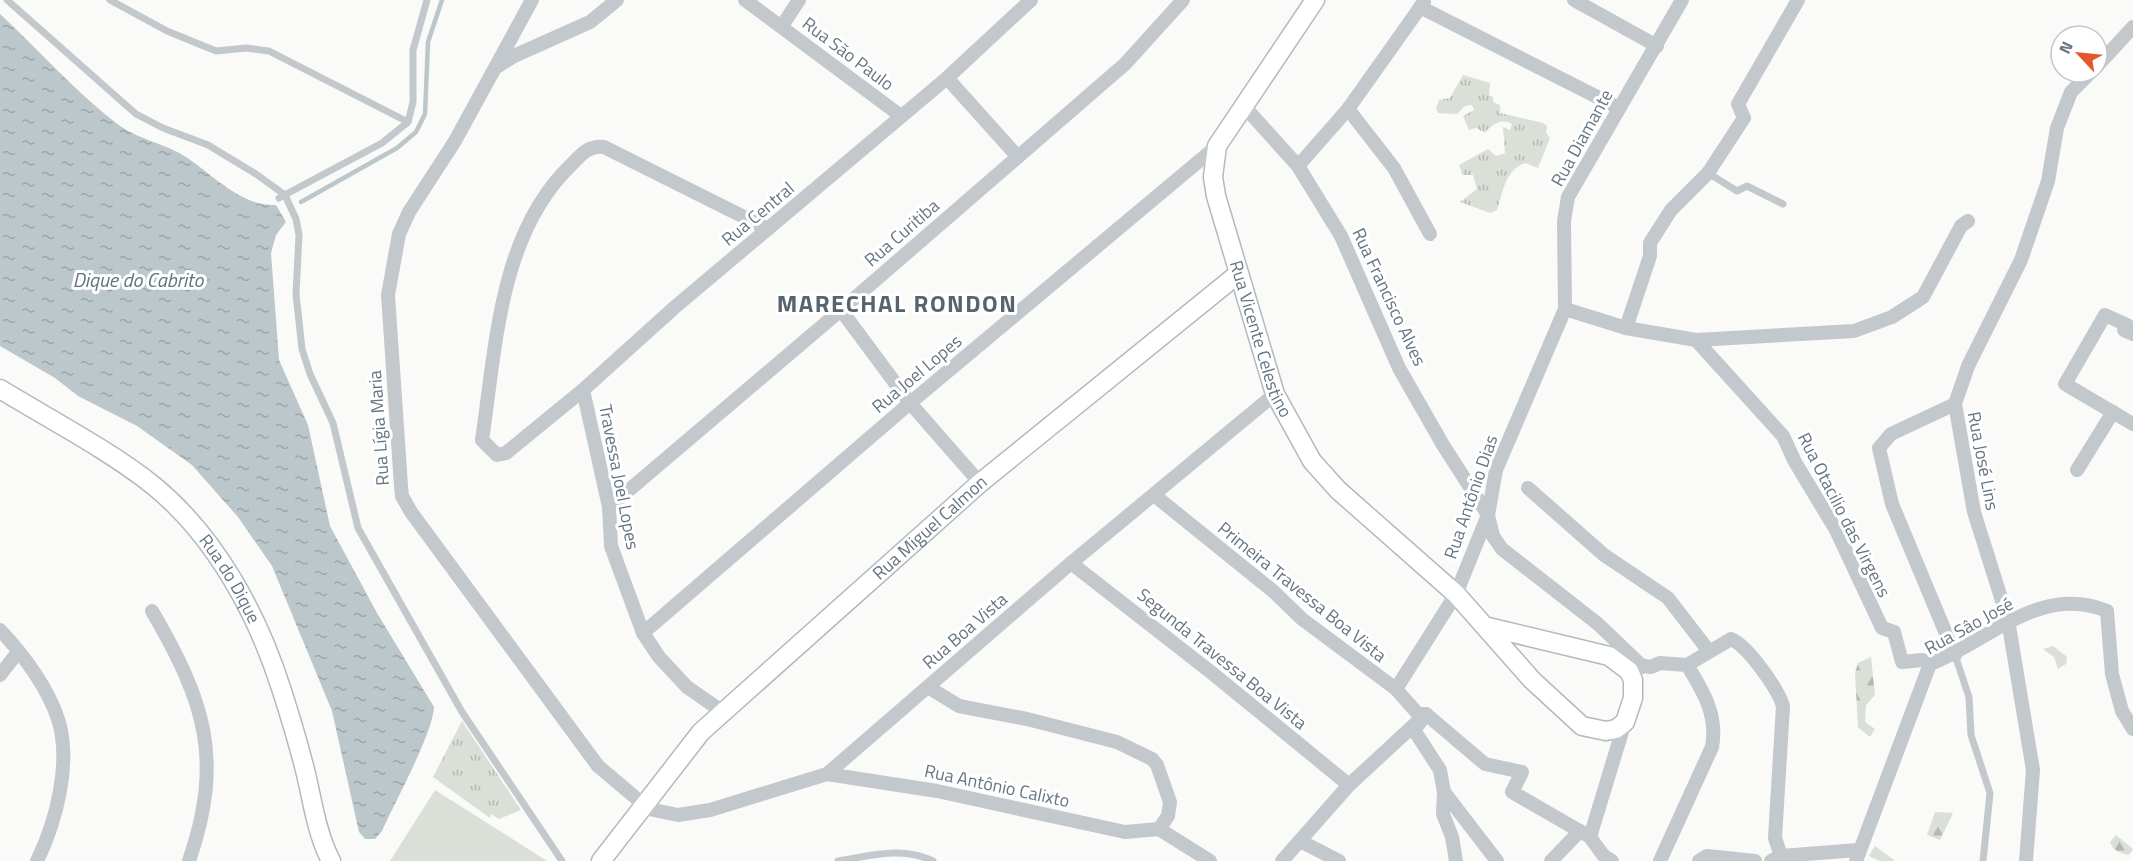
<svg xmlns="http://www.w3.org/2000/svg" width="2133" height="861" viewBox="0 0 2133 861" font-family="'Titillium Web',sans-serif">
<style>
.grass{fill:url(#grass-tufts)}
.forest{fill:url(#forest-firs)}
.garden{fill:#dadfd7}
.water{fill:url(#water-ripples)}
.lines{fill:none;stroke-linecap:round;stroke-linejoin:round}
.stream{stroke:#bbc7cb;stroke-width:4.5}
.secondary-casing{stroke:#b3babf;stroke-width:21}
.lane{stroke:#c3c8cc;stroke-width:7}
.street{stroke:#c3c8cc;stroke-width:14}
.secondary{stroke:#fff;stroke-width:18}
.labels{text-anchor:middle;stroke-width:6;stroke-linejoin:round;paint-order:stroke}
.street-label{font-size:18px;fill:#657683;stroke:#fff}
.water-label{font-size:20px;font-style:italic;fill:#60757c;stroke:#fff}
.district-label{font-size:24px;font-weight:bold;letter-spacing:1.5px;fill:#57646e;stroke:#fff}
</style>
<defs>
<pattern id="grass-tufts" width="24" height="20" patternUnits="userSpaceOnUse" patternTransform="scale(1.5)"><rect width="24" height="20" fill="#dadfd7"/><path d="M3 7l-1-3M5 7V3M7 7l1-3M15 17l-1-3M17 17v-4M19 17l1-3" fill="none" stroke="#b4b9b4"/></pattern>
<pattern id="forest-firs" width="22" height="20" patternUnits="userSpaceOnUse" patternTransform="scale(1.5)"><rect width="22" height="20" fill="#dadfd7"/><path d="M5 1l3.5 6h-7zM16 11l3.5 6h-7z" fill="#b4b9b4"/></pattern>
<pattern id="water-ripples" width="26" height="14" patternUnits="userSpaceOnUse" patternTransform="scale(1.5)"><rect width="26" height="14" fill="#bbc7cb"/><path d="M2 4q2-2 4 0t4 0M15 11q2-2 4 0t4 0" fill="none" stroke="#9ca6aa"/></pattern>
</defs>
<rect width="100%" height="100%" fill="#fafaf8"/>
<g class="grass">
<path d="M1463,75L1490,83L1489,95L1493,97V102L1500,105V113L1543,123L1547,126L1546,133L1550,138L1538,168L1525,163C1505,170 1503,192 1497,210L1490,213L1460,202L1477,189L1473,175H1463L1459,165L1488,149L1496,156L1505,153L1503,127L1510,130L1512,124C1501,118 1492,124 1485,133L1476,128L1469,130L1463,116L1474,110L1472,105L1465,106L1457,114L1438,113L1436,109L1439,100L1450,98Z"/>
<polygon points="462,721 521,810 499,819 491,814 490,818 433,777"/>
</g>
<g class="forest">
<polygon points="2053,646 2067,657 2066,664 2058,669 2054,657 2043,649"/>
<polygon points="1871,657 1875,695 1866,705 1865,722 1875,729 1870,737 1858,727 1855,673 1858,663"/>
<polygon points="1935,812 1953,813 1940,840 1927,835"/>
<path d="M2116,835L2133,849L2129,855C2120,853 2113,851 2110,842Z"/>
<polygon points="1875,846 1893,859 1894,861 1880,861 1869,856"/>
</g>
<polygon class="garden" points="435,790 547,861 390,861"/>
<path class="water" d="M0,14C40,51 76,93 120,126C140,140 167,144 186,157C213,175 242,207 276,205L286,222L276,235L271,253L279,360L308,425L330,526L377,613L434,707C433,733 394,804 382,831L375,839H365L359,832L332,711L272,566L238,517L192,465L137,426L78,396L55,378L0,346Z"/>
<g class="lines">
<polyline class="stream" points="301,202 397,148 416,132 425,114 428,42 442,0"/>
<defs>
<g id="secondary">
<path id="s1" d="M1315,0L1217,146L1213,177L1216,196L1275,394L1312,461L1338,490L1456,594L1532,680L1582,726L1606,731L1616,729L1625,722L1633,698V680L1629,671L1609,656L1488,627"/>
<path id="s2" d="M0,389C49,419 109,450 154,486C216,537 258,615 282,691C291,719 299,746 306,774C313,804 317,834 331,861"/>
<path id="s3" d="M601,861L701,732L980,483L1238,274"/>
</g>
</defs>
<use href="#secondary" class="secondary-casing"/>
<g class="lane">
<polyline points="7,0 136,114 163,128 208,145 256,174 285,195 296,219 299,235 296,294 302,349 310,374 333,423 358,528 462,712 562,861"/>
<polyline points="110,0 167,31 216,51 246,48 269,51 408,122"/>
<polyline points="1708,173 1737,191 1747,186 1783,204"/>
<polyline points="279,198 382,143 408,122 413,102 413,50 427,0"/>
<polyline points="1955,655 1969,697 1971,735 1990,793 1983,861"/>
<path d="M838,861C871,856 901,846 933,861"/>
</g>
<g class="street">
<polyline points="532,0 455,141 409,212 399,234 388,295 401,486 402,496 411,512 598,766 649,809 678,815 710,810 827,774 1071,563 1275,394"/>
<polyline points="745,0 901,116"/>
<polyline points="1574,0 1657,46"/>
<polyline points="1420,7 1619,108"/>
<polyline points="782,26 799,0"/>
<polyline points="2097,66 2133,27"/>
<polyline points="495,68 514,56 590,22 617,0"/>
<polyline points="947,78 1018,157"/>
<polyline points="1243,105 1298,166 1341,236 1399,368 1443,445 1488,515 1493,536 1502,549 1598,624 1643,667"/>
<polyline points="1348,109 1394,168 1430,234"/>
<polyline points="1298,166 1348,109 1424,2"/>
<path d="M768,229L604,147C588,145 581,155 570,166C499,235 496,347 482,440L497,455L506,453L583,390L675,307L947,78L1031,0"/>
<polyline points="1565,309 1626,328 1696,340 1854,331 1892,317 1923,297 1961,226 1968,221"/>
<polyline points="841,310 910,403 980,483"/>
<polyline points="1626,328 1650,256 1650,243 1671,210 1708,173 1744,118 1738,104 1798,0"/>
<polyline points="2133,334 2124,330 2127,325 2105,315 2065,384 2133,424"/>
<polyline points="1696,340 1783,436 1795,462 1836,530 1882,628 1894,632 1902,662 1922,660 1930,664"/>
<polyline points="583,390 609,507 611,546 643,633 659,657 687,687 723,712"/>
<polyline points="1955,404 1891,434 1879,448 1892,504 1955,655"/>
<polyline points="2077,470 2113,412"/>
<polyline points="1528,488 1604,555 1668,598 1708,650"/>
<polyline points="1154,495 1273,591 1302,619 1396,689 1418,714 1426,714"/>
<polyline points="609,507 841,310 1125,64 1183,0"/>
<polyline points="1071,563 1212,673 1349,785"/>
<path d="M152,611C205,702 224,759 189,861"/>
<path d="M0,630C23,654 49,689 59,722C71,765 56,822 37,861"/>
<polyline points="643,633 910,403 1217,146"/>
<path d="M1634,664L1651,667L1660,663L1687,665L1731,639C1748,646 1778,689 1783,706L1775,838L1781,856"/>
<polyline points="0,675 18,652"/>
<polyline points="928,687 959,706 1027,719 1117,742 1152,759 1157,765 1170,802 1168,816 1159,829"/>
<polyline points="1396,689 1456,594 1488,515 1496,470 1565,309 1564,221 1568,197 1682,0"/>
<polyline points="1426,714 1485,764 1522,772 1512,792 1590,837 1603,855 1612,861"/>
<polyline points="1421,721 1414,730 1440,770 1444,792 1443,814 1452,837 1456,861"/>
<polyline points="827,774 937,791 1125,832 1159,829"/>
<polyline points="1444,792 1497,861"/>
<polyline points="1159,829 1210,861"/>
<polyline points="1590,837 1625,722"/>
<polyline points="1300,841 1339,861"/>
<polyline points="1282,861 1349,785 1426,714"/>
<polyline points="1551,861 1580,831"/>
<path d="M1660,861L1712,747C1718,715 1703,691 1687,665"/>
<polyline points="1699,861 1707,856 1755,861"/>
<polyline points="1771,861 1781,856 1858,850"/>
<path d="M1856,861L1930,664C1987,642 2041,583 2107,611L2112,674L2122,711L2133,729"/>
<polyline points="2026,861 2033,770 2008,620 1974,512 1955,404 1968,366 2021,260 2048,181 2057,128 2071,92 2091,72"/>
</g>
<use href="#secondary" class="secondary"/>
</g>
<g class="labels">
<g class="street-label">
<text transform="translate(848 54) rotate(37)" y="6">Rua São Paulo</text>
<text transform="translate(1582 138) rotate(-61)" y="6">Rua Diamante</text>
<text transform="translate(758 214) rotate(-40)" y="6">Rua Central</text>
<text transform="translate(902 233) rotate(-41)" y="6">Rua Curitiba</text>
<text transform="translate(1389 297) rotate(65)" y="6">Rua Francisco Alves</text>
<text dy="6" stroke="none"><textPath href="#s1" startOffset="376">Rua Vicente Celestino</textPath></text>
<text transform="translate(917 374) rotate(-40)" y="6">Rua Joel Lopes</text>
<text transform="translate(379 428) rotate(-94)" y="6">Rua Lígia Maria</text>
<text transform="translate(1983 461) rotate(79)" y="6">Rua José Lins</text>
<text transform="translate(619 477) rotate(79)" y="6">Travessa Joel Lopes</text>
<text transform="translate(1471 497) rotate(-71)" y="6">Rua Antônio Dias</text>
<text transform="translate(1844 515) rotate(63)" y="6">Rua Otacilio das Virgens</text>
<text dy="6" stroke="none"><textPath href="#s3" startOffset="470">Rua Miguel Calmon</textPath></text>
<text dy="6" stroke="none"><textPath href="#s2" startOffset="303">Rua do Dique</textPath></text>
<text transform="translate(1302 592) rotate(39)" y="6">Primeira Travessa Boa Vista</text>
<text transform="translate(1969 626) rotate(-29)" y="6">Rua Sâo José</text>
<text transform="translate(965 631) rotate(-41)" y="6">Rua Boa Vista</text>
<text transform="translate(1222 659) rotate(39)" y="6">Segunda Travessa Boa Vista</text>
<text transform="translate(997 786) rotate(12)" y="6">Rua Antônio Calixto</text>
</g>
<g class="water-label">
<text x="138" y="287">Dique do Cabrito</text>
</g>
<g class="district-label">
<text x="897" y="312">MARECHAL RONDON</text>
</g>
</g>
<g transform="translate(2079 54) rotate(296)"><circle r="28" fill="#ffffff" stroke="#c1c8cd" stroke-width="1.5"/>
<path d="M0-4.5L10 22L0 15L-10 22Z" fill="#e4572e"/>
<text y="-9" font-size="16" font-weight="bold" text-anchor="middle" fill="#657683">N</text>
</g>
</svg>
